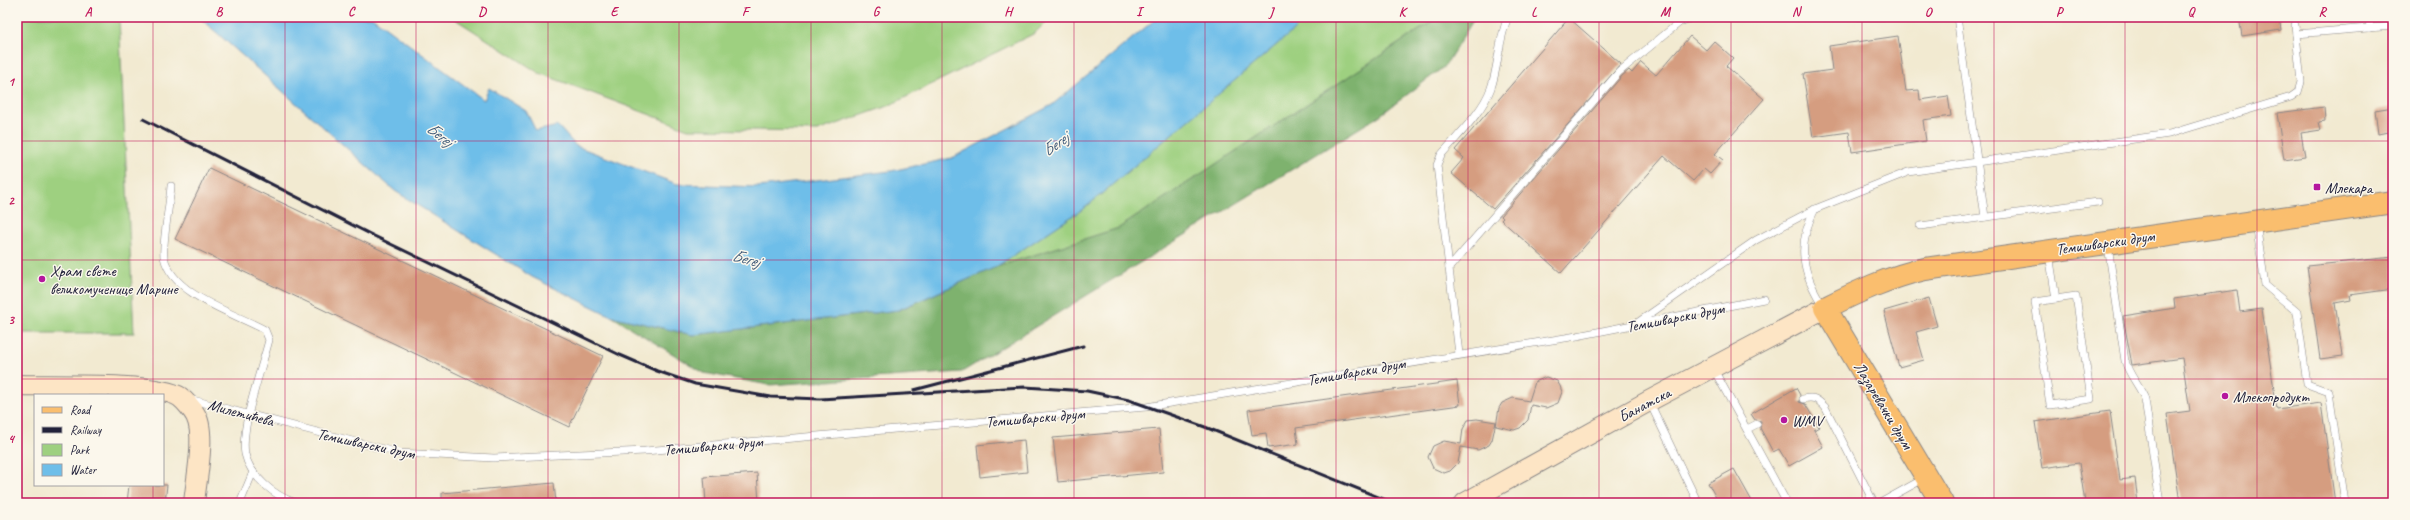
<svg xmlns="http://www.w3.org/2000/svg" width="2410" height="520" viewBox="0 0 2410 520" font-family="Caveat,sans-serif">
<style>
.green{fill:#9ed080;stroke:#60795e}
.forest{fill:#7eb26e;stroke:#506a54}
.water{fill:#6ebee9;stroke:#487092}
.building{fill:#d59d80}
.lines{fill:none;stroke-linecap:round;stroke-linejoin:round}
.service-casing{stroke:#8a8686;stroke-width:8}
.secondary-casing{stroke:#8a8686;stroke-width:22}
.primary-casing{stroke:#8a8686;stroke-width:24}
.service{stroke:#fff;stroke-width:7}
.secondary{stroke:#fde5c5;stroke-width:20}
.primary{stroke:#fabe6e;stroke-width:22}
.rail{stroke:#22223b;stroke-width:3}
.grid{fill:none;stroke:#c2185b;stroke-width:1;stroke-opacity:0.55}
.poi-dot{fill:#b5179e;stroke:#fbf7ec;stroke-width:1.5}
.labels{text-anchor:middle;stroke-width:3;stroke-linejoin:round;paint-order:stroke}
.poi-label{font-size:16px;fill:#22223b;stroke:#fbf7ec;text-anchor:start}
.street-label{font-size:16px;fill:#22223b;stroke:#fbf7ec}
.water-label{font-size:17px;font-style:italic;fill:#3d5978;stroke:#fbf7ec}
.neatline{fill:none;stroke:#c2185b;stroke-width:1.5}
.grid-label{font-size:13px;text-anchor:middle;font-weight:bold;fill:#c2185b}
</style>
<rect width="100%" height="100%" fill="#fbf7ec"/>
<filter id="ink" filterUnits="userSpaceOnUse"><feTurbulence type="fractalNoise" baseFrequency=".025" numOctaves="2"/><feDisplacementMap in="SourceGraphic" scale="8" xChannelSelector="R" yChannelSelector="G"/><feConvolveMatrix kernelMatrix="1 2 1 2 8 2 1 2 1" color-interpolation-filters="sRGB"/></filter>
<filter id="wash" filterUnits="userSpaceOnUse"><feTurbulence type="fractalNoise" baseFrequency=".012" numOctaves="4" result="noise"/><feDisplacementMap in="SourceGraphic" scale="16" xChannelSelector="R" yChannelSelector="G"/><feGaussianBlur stdDeviation="0.9" result="paint"/><feColorMatrix in="noise" values="0 0 0 0 0 0 0 0 0 0 0 0 0 0 0 0 0 1.4 0 .05"/><feComposite in="paint" operator="in"/></filter>
<g filter="url(#wash)">
<rect width="100%" height="100%" fill="#f2ead1"/>
<g class="green">
<polygon points="17,17 119,17 134,333 17,333"/>
<polygon points="452,17 1051,17 1035,33 888,106 817,131 688,129 539,73"/>
<polygon points="1305,17 1439,17 1119,228 996,267 1086,207 1294,30"/>
</g>
<polygon class="forest" points="1439,17 1475,17 1445,66 1379,116 962,372 769,385 704,373 611,316 693,335 899,310 996,267 1119,228"/>
<polygon class="water" points="199,17 372,17 484,100 489,88 526,111 536,131 558,126 576,146 677,184 759,187 891,171 952,158 1052,105 1158,17 1305,17 1294,30 1086,207 996,267 898,310 693,335 611,316 532,277 395,191"/>
<g id="blocks">
<g class="building">
<polygon points="2239,17 2279,17 2281,30 2242,36"/>
<polygon points="1569,18 1621,64 1493,209 1451,173 1464,158 1455,150"/>
<polygon points="1690,36 1706,50 1714,41 1733,58 1726,66 1764,99 1715,154 1723,160 1710,174 1704,169 1693,181 1664,156 1561,273 1501,220 1503,218 1501,216 1622,76 1629,70 1632,73 1641,62 1656,75"/>
<polygon points="1898,36 1906,91 1919,90 1920,100 1948,96 1951,116 1923,120 1926,141 1852,152 1849,132 1813,137 1803,74 1832,70 1829,46"/>
<polygon points="2324,107 2325,121 2319,122 2321,130 2301,133 2305,157 2284,160 2277,113"/>
<polygon points="2393,107 2393,131 2378,134 2375,110"/>
<polygon points="209,168 603,356 569,427 175,239"/>
<polygon points="2393,257 2393,289 2350,295 2351,300 2335,303 2343,356 2320,359 2307,266"/>
<polygon points="2237,290 2240,312 2262,309 2277,409 2321,403 2335,503 2180,503 2167,414 2190,411 2182,358 2132,365 2123,316 2175,308 2174,299"/>
<polygon points="1929,298 1937,326 1916,332 1924,360 1899,367 1884,311"/>
<polygon points="1546,377 1557,381 1560,386 1562,392 1558,403 1546,408 1531,405 1528,420 1520,428 1514,430 1496,426 1499,408 1502,403 1513,398 1529,401 1535,382"/>
<polygon points="1457,381 1460,405 1296,428 1298,444 1268,448 1266,433 1252,435 1248,410"/>
<polygon points="1796,388 1800,395 1799,402 1805,404 1819,427 1814,430 1823,447 1789,466 1779,449 1773,452 1760,428 1761,421 1755,420 1751,414"/>
<polygon points="2110,411 2120,480 2135,478 2138,503 2085,503 2079,463 2042,468 2035,422"/>
<polygon points="1477,419 1496,422 1492,440 1489,445 1478,450 1461,447 1458,463 1450,471 1444,473 1433,468 1428,457 1433,446 1444,441 1461,444 1463,429 1468,420"/>
<polygon points="1159,429 1163,472 1058,482 1053,438"/>
<polygon points="1024,440 1027,472 980,477 977,445"/>
<polygon points="1734,469 1753,503 1719,503 1708,483"/>
<polygon points="757,473 759,503 706,503 704,477"/>
<polygon points="554,483 556,503 442,503 442,493"/>
<polygon points="129,485 167,485 165,503 127,503"/>
</g>
</g>
</g>
<g filter="url(#ink)">
<use href="#blocks" fill-opacity="0" stroke="#8a8686" stroke-width="1"/>
<g class="lines">
<defs>
<g id="service">
<polyline points="1860,17 1882,17"/>
<polyline points="1957,17 1985,217"/>
<polyline points="2369,17 2370,28"/>
<polyline points="2296,34 2393,26"/>
<path d="M171,186C170,202 162,244 164,257C172,295 234,313 265,330L269,340C262,368 240,427 245,454C250,476 274,496 296,503"/>
<path d="M1815,209C1796,245 1802,274 1824,307"/>
<polyline points="2256,223 2265,285 2297,312 2307,384 2329,392 2345,503"/>
<polyline points="1920,226 2098,202"/>
<path d="M2108,246L2125,361C2129,375 2139,385 2145,399L2160,503"/>
<polyline points="2049,254 2056,299"/>
<polyline points="1449,268 1619,72 1680,22 1693,17"/>
<polygon points="2076,296 2091,399 2050,405 2035,302"/>
<polyline points="1637,323 1756,240 1815,209 1908,172 2169,134 2291,97 2298,92 2301,82 2295,25"/>
<path d="M1459,354L1437,165L1441,155C1458,135 1482,113 1491,88C1499,65 1498,40 1508,17"/>
<polyline points="1713,368 1787,503"/>
<polyline points="189,399 399,453 494,458 645,451 1146,407 1577,336 1764,299"/>
<path d="M1803,399C1814,396 1817,399 1825,407L1874,503"/>
<polyline points="1650,403 1698,503"/>
<polyline points="1747,429 1757,424"/>
<polyline points="240,503 253,472"/>
<polyline points="1880,503 1925,478"/>
</g>
<g id="secondary">
<path d="M17,385C48,386 158,382 180,397C185,401 193,410 196,416C206,435 196,481 194,503"/>
<polyline points="1465,503 1649,401 1825,308"/>
</g>
<path id="primary" d="M1942,503L1825,308C1857,292 1889,277 1925,269L2393,202"/>
</defs>
<use href="#service" class="service-casing"/>
<use href="#secondary" class="secondary-casing"/>
<use href="#primary" class="primary-casing"/>
<use href="#service" class="service"/>
<use href="#secondary" class="secondary"/>
<use href="#primary" class="primary"/>
<g class="rail">
<polyline points="143,119 370,234 620,355 657,371 695,384 771,397 820,399 1025,387 1087,391 1129,400 1205,427 1393,503"/>
<polyline points="914,390 1083,346"/>
</g>
</g>
</g>
<path class="grid" d="M153,17V395M285,17V503M416,17V503M548,17V503M679,17V503M811,17V503M942,17V503M1074,17V503M1205,17V503M1336,17V503M1468,17V503M1599,17V503M1731,17V503M1862,17V503M1994,17V503M2125,17V503M2257,17V503M17,141H2393M17,260H2393M17,379H2393M153,485V503"/>
<g class="poi-dot">
<rect x="2313" y="183" width="8" height="8" rx="2"/>
<circle cx="42" cy="279" r="4"/>
<circle cx="2225" cy="396" r="4"/>
<circle cx="1784" cy="420" r="4"/>
</g>
<g class="labels">
<g class="poi-label">
<text x="2325" y="193">Млекара</text>
<text x="50" y="276">Храм свете<tspan x="50" dy="18">великомученице Марине</tspan></text>
<text x="2233" y="402">Млекопродукт</text>
<text x="1792" y="426">WMV</text>
</g>
<g class="street-label">
<text transform="translate(2105 242) rotate(-8)" y="6">Темишварски друм</text>
<text transform="translate(1675 317) rotate(-11)" y="6">Темишварски друм</text>
<text transform="translate(1356 371) rotate(-10)" y="6">Темишварски друм</text>
<text transform="translate(1644 404) rotate(-28)" y="6">Банатска</text>
<text transform="translate(1884 405) rotate(59)" y="6">Лазаревачки друм</text>
<text transform="translate(241 412) rotate(15)" y="6">Милетићева</text>
<text transform="translate(1035 417) rotate(-5)" y="6">Темишварски друм</text>
<text transform="translate(366 443) rotate(12)" y="6">Темишварски друм</text>
<text transform="translate(713 445) rotate(-5)" y="6">Темишварски друм</text>
</g>
<g class="water-label">
<text transform="translate(440 134) rotate(37)" y="6">Бегеј</text>
<text transform="translate(1055 144) rotate(-36)" y="6">Бегеј</text>
<text transform="translate(746 258) rotate(14)" y="6">Бегеј</text>
</g>
</g>
<rect width="2410" height="520" fill="none" stroke="#fbf7ec" stroke-width="44"/>
<rect x="34" y="394" width="130" height="92" fill="#fbf7ec" stroke="#a4a2a5"/>
<rect x="42" y="407" width="20" height="6" fill="#fabe6e" stroke="#a4a2a5"/>
<text x="70" y="414" font-size="12" fill="#22223b">Road</text>
<rect x="42" y="427" width="20" height="6" fill="#22223b" stroke="#a4a2a5"/>
<text x="70" y="434" font-size="12" fill="#22223b">Railway</text>
<rect x="42" y="444" width="20" height="12" fill="#9ed080" stroke="#a4a2a5"/>
<text x="70" y="454" font-size="12" fill="#22223b">Park</text>
<rect x="42" y="464" width="20" height="12" fill="#6ebee9" stroke="#a4a2a5"/>
<text x="70" y="474" font-size="12" fill="#22223b">Water</text>
<rect x="22" y="22" width="2366" height="476" class="neatline"/>
<g class="grid-label">
<text x="88" y="16">A</text>
<text x="219" y="16">B</text>
<text x="351" y="16">C</text>
<text x="482" y="16">D</text>
<text x="614" y="16">E</text>
<text x="745" y="16">F</text>
<text x="876" y="16">G</text>
<text x="1008" y="16">H</text>
<text x="1139" y="16">I</text>
<text x="1271" y="16">J</text>
<text x="1402" y="16">K</text>
<text x="1534" y="16">L</text>
<text x="1665" y="16">M</text>
<text x="1796" y="16">N</text>
<text x="1928" y="16">O</text>
<text x="2059" y="16">P</text>
<text x="2191" y="16">Q</text>
<text x="2322" y="16">R</text>
<text x="11" y="86">1</text>
<text x="11" y="205">2</text>
<text x="11" y="324">3</text>
<text x="11" y="443">4</text>
</g>
</svg>
